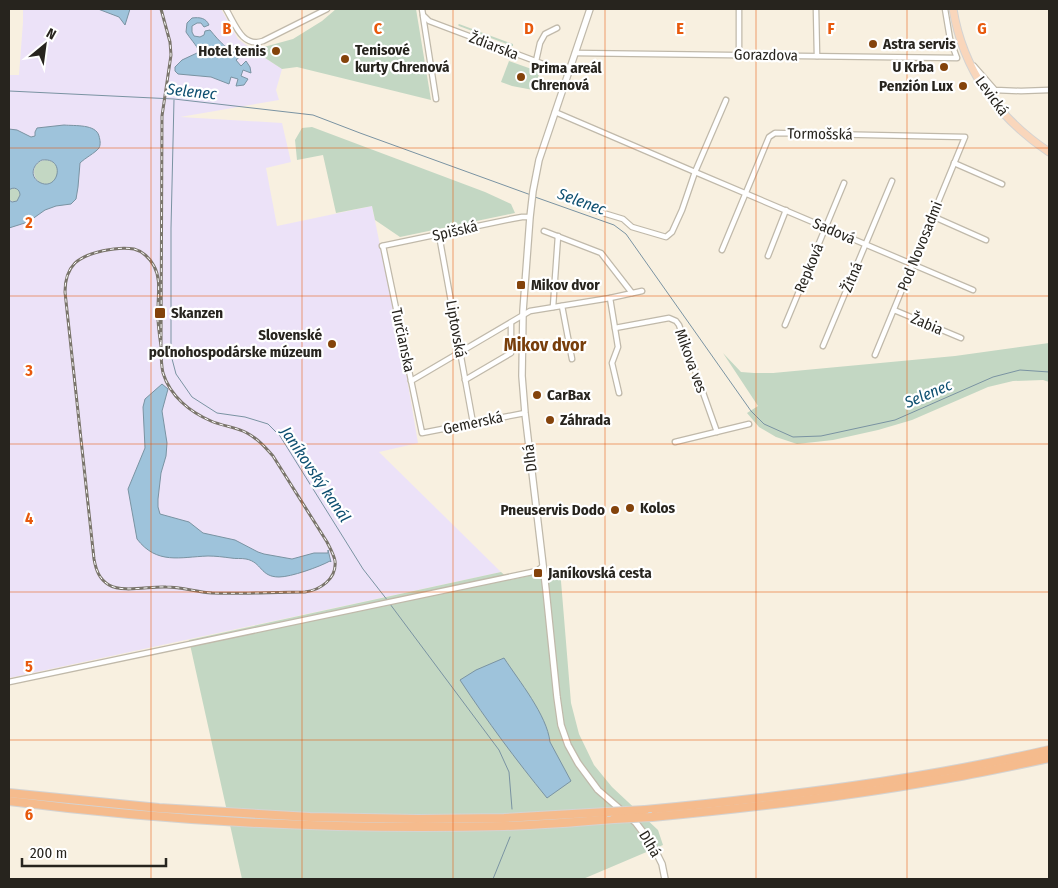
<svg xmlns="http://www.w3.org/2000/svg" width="1058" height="888" viewBox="0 0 1058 888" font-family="'Fira Sans Condensed',sans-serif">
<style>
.commercial{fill:#ece2f8}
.green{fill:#c3d7c3}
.water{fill:#9ec3db;stroke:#7a93a2;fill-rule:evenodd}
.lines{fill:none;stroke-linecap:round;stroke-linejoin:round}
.stream{stroke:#7a93a2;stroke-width:1}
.minor-casing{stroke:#c0b9aa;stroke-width:7}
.tertiary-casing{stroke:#c0b9aa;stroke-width:8}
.primary-casing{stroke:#d4d3d2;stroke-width:9}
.motorway-casing{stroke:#d4d3d2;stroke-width:10}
.minor{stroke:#fff;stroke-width:4.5}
.tertiary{stroke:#fff;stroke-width:5.5}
.primary{stroke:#f9d6bb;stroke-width:7}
.motorway{stroke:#f5bb8d;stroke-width:8}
.rail-casing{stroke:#7a756b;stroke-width:3}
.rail{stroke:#fff;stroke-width:1;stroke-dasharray:4;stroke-linecap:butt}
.motorway-bridge-casing{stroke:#d4d3d2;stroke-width:10;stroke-linecap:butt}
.motorway-bridge{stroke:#f5bb8d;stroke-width:8}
.grid{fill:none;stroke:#e8590c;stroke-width:1;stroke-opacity:0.55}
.poi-dot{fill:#84430b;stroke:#fff;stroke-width:2}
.labels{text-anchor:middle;stroke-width:4.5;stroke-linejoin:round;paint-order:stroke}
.poi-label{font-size:15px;font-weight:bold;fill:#27241e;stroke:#fff;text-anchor:start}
.street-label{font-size:15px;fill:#27241e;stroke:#fff}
.water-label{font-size:16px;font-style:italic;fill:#0f5071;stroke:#fff}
.quarter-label{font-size:18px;font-weight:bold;fill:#783e0b;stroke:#fff}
.grid-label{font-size:16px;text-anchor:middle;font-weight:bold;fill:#e8590c;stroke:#fff;stroke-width:4.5;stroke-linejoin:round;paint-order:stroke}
</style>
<rect width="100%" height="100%" fill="#f8f0e0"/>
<polygon class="commercial" points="23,9 221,9 238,39 253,50 282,69 276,90 279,100 180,117 282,123 291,162 266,168 277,226 372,206 406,373 418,443 379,452 501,572 9,678 9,75 19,75 23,22"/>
<g class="green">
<polygon points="336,9 416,9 431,100 297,67 282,69 253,50 293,39 322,21"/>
<polygon points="459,24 513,44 513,46 512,46 459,26 458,25"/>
<polygon points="509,61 540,72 533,90 512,86 501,82"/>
<polygon points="312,127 485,192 511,204 515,213 400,237 375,220 372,206 336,213 323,155 297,160 295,140 302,128"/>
<circle cx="46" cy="172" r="12"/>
<polygon points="11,188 18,189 20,193 19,199 15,202 9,200 9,190"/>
<polygon points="1049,343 1049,382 1043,380 1013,381 988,387 912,420 878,430 833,440 797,444 776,437 759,427 747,413 758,406 723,353 741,372 754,373 773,373 955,356"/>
<polygon points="560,569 571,703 579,734 594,765 612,787 658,830 663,845 583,879 242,879 189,640 501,572 510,580"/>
</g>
<g class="water">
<polygon points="98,9 130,9 125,25 119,17"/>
<path d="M192,18C200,17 206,18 209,25L204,27L201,23H197L192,26V32L194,36L200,37L204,35L205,31L210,30C220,42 226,49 241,56L236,60L241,66L246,61L250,67L251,73L243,70L241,76L248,79L244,85L236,86L238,79L231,77L229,84L211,77L178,74L175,71V67L182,60L197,53L199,51C197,46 189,37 186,32L187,23Z"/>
<path d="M64,125C75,126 96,124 99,136C100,140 101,144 99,148C95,153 85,158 80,163L78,187L76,199L71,204L56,206L45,210L28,222L9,228V200L12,202L17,201L20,195C20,189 14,186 9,190V129L17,130L31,137L35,136V132L37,128ZM42,160C67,157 58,193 39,182C29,176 33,164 42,160Z"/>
<path d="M162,384L168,389L162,411L167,443L166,456L161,473L158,499V507L160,514L189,522L203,533L235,540L258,552L264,554L292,559L314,553H328V550L331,562L330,561C319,567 291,577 279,577C260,577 262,562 246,559C241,558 236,559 231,558C223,557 216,556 208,556C180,557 157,565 137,539L128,489L145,448L143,407L145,399Z"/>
<path d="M504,658C519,681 547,715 550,742L571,781L547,798C516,760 487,721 460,680L476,670Z"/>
</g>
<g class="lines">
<g class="stream">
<polyline points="9,91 174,99 313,115 360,133 531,195"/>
<polyline points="174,100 171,228 171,355 176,374 192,397 217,413 245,417 268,424 280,436 363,569 388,601"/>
<polyline points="535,197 614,225 626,234 751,411 764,424 793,437 821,436 895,420 993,377 1020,370 1049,372"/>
<polyline points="390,604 499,750 509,772 512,809"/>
<polyline points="493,879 510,837"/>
</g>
<defs>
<g id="minor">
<path d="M226,9C235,24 242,48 263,41L327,9"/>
<polyline points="422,9 423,15 429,21 567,73"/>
<polyline points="816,9 817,56"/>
<polyline points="423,16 436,99"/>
<polyline points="575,53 957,58 950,39 945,9"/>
<polyline points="739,55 739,9"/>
<polyline points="536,61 540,43 545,34 557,28"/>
<polyline points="974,66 995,90 1021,91 1049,90"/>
<polyline points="555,112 695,172 726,100"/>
<polyline points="954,163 1002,184"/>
<polyline points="590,209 623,219 632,227 666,237 672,232 682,210 695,172 973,290"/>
<polyline points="932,216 986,240"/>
<polyline points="544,231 601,253 632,293"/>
<polyline points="439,235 473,423"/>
<polyline points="382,246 511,219 522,217 530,217"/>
<polyline points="383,246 422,433 525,413"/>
<polyline points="722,250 769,137 775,133 965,137 875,355"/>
<polyline points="768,256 786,210"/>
<polyline points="610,298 618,347 612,363 619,393"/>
<polyline points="562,306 572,359"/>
<polyline points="553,307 558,236"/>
<polyline points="894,310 961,338"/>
<polyline points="785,325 844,183"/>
<polyline points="615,328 669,318 676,321 679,325 717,432"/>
<polyline points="823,346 892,181"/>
<polyline points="465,380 511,353 511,323"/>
<polyline points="411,381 530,311 610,298 642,291"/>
<polyline points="675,442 749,424"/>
<polyline points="9,682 537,571 543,566"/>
</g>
<polyline id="tertiary" points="590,9 539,160 533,191 530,217 523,311 522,376 525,413 546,590 557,697 561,725 568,745 578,763 598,790 636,823 652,844 662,864 665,879"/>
<path id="primary" d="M953,9C963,70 998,118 1049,152"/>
<g id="motorway">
<polyline points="9,793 159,808 310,817 418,819 504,818 607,812"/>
<path d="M9,801C173,822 339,830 504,826C541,825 578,822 614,819"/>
<path d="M645,810C780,797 916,781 1049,750"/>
<path d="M652,817C748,808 843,797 938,780C975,774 1012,766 1049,758"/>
</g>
</defs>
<use href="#minor" class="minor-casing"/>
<use href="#tertiary" class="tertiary-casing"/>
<use href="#primary" class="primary-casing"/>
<use href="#motorway" class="motorway-casing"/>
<use href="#minor" class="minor"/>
<use href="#tertiary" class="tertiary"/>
<use href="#primary" class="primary"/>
<use href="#motorway" class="motorway"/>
<defs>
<path id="rail" d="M161,346C159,333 157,320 158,308C158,293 161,279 154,266C150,258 142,251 134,249C118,246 87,252 75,263C67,271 65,281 65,292L94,559C96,570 99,579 109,585C123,593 150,586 166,587C182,587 197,592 212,593C243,594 274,592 305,592C320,590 337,579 335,561C334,555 330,548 327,542L273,456C265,447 258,439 247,433C236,427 222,426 211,421C190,412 170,396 163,373C161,364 161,355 161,346L162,116L171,55L170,42L161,9"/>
</defs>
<use href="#rail" class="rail-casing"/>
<use href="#rail" class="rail"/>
<defs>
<g id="motorway-bridge">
<polyline points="607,812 645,810"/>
<polyline points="614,819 652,817"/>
</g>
</defs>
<use href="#motorway-bridge" class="motorway-bridge-casing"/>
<use href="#motorway-bridge" class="motorway-bridge"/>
</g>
<path class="grid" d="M151,9V879M302,9V879M453,9V879M605,9V879M756,9V879M907,9V879M9,148H1049M9,296H1049M9,444H1049M9,592H1049M9,740H1049"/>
<g class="poi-dot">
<circle cx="873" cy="44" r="5"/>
<circle cx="276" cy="51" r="5"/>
<circle cx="345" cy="59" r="5"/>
<circle cx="944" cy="67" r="5"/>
<circle cx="521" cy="77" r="5"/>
<circle cx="963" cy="86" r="5"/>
<rect x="516" y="280" width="10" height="10" rx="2.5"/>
<rect x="154" y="307" width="12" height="12" rx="2.5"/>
<circle cx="332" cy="344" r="5"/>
<circle cx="537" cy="395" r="5"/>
<circle cx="550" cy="420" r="5"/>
<circle cx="630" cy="508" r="5"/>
<circle cx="615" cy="510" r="5"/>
<rect x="533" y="568" width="10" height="10" rx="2.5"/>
</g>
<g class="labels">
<g class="poi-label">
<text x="883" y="49">Astra servis</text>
<text x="355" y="55">Tenisové<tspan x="355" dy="17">kurty Chrenová</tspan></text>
<text x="266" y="56" text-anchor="end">Hotel tenis</text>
<text x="934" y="72" text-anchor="end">U Krba</text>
<text x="531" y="73">Prima areál<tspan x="531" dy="17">Chrenová</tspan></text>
<text x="953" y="91" text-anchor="end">Penzión Lux</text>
<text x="531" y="290">Mikov dvor</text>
<text x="171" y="318">Skanzen</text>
<text x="322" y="340" text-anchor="end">Slovenské<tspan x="322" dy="17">poľnohospodárske múzeum</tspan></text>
<text x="547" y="400">CarBax</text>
<text x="560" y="425">Záhrada</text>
<text x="640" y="513">Kolos</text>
<text x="605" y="515" text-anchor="end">Pneuservis Dodo</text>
<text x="548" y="578">Janíkovská cesta</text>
</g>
<g class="street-label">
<text transform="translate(494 46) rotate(21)" y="5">Ždiarska</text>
<text transform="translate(766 55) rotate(1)" y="5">Gorazdova</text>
<text transform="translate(992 96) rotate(54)" y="5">Levická</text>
<text transform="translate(820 134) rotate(1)" y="5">Tormošská</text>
<text transform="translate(455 231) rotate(-13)" y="5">Spišská</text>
<text transform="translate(834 231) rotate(23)" y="5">Sadová</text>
<text transform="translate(920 246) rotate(-68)" y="5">Pod Novosadmi</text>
<text transform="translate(809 268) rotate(-67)" y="5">Repková</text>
<text transform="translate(852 277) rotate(-67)" y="5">Žitná</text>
<text transform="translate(927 324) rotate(23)" y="5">Žabia</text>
<text transform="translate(456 329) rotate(80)" y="5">Liptovská</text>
<text transform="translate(403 340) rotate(78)" y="5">Turčianska</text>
<text transform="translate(691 361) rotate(70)" y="5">Mikova ves</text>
<text transform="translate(473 423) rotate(-12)" y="5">Gemerská</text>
<text transform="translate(530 458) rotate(-97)" y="5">Dlhá</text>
<text transform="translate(650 844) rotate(59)" y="5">Dlhá</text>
</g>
<g class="water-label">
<text transform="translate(192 91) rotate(6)" y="6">Selenec</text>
<text transform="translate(582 201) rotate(20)" y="6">Selenec</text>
<text transform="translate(928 393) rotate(-23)" y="6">Selenec</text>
<text transform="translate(316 474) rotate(56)" y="6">Janíkovský kanál</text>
</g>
<g class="quarter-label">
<text x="545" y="351">Mikov dvor</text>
</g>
</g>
<g class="grid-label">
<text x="227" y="34">B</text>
<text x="378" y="34">C</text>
<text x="529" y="34">D</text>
<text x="680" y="34">E</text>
<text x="831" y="34">F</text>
<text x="982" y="34">G</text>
<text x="29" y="228">2</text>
<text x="29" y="376">3</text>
<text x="29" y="524">4</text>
<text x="29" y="672">5</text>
<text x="29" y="820">6</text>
</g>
<rect width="1058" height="888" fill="none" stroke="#27241e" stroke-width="20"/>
<g transform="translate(45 45) rotate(29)" stroke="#ffffff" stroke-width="4" paint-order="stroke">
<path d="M0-4L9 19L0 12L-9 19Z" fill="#27241e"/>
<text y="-8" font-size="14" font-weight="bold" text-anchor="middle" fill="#27241e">N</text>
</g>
<path d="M22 858v8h144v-8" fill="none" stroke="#27241e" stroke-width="2.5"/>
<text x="30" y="858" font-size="15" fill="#27241e" stroke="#ffffff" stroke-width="4" paint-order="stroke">200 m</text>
</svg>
